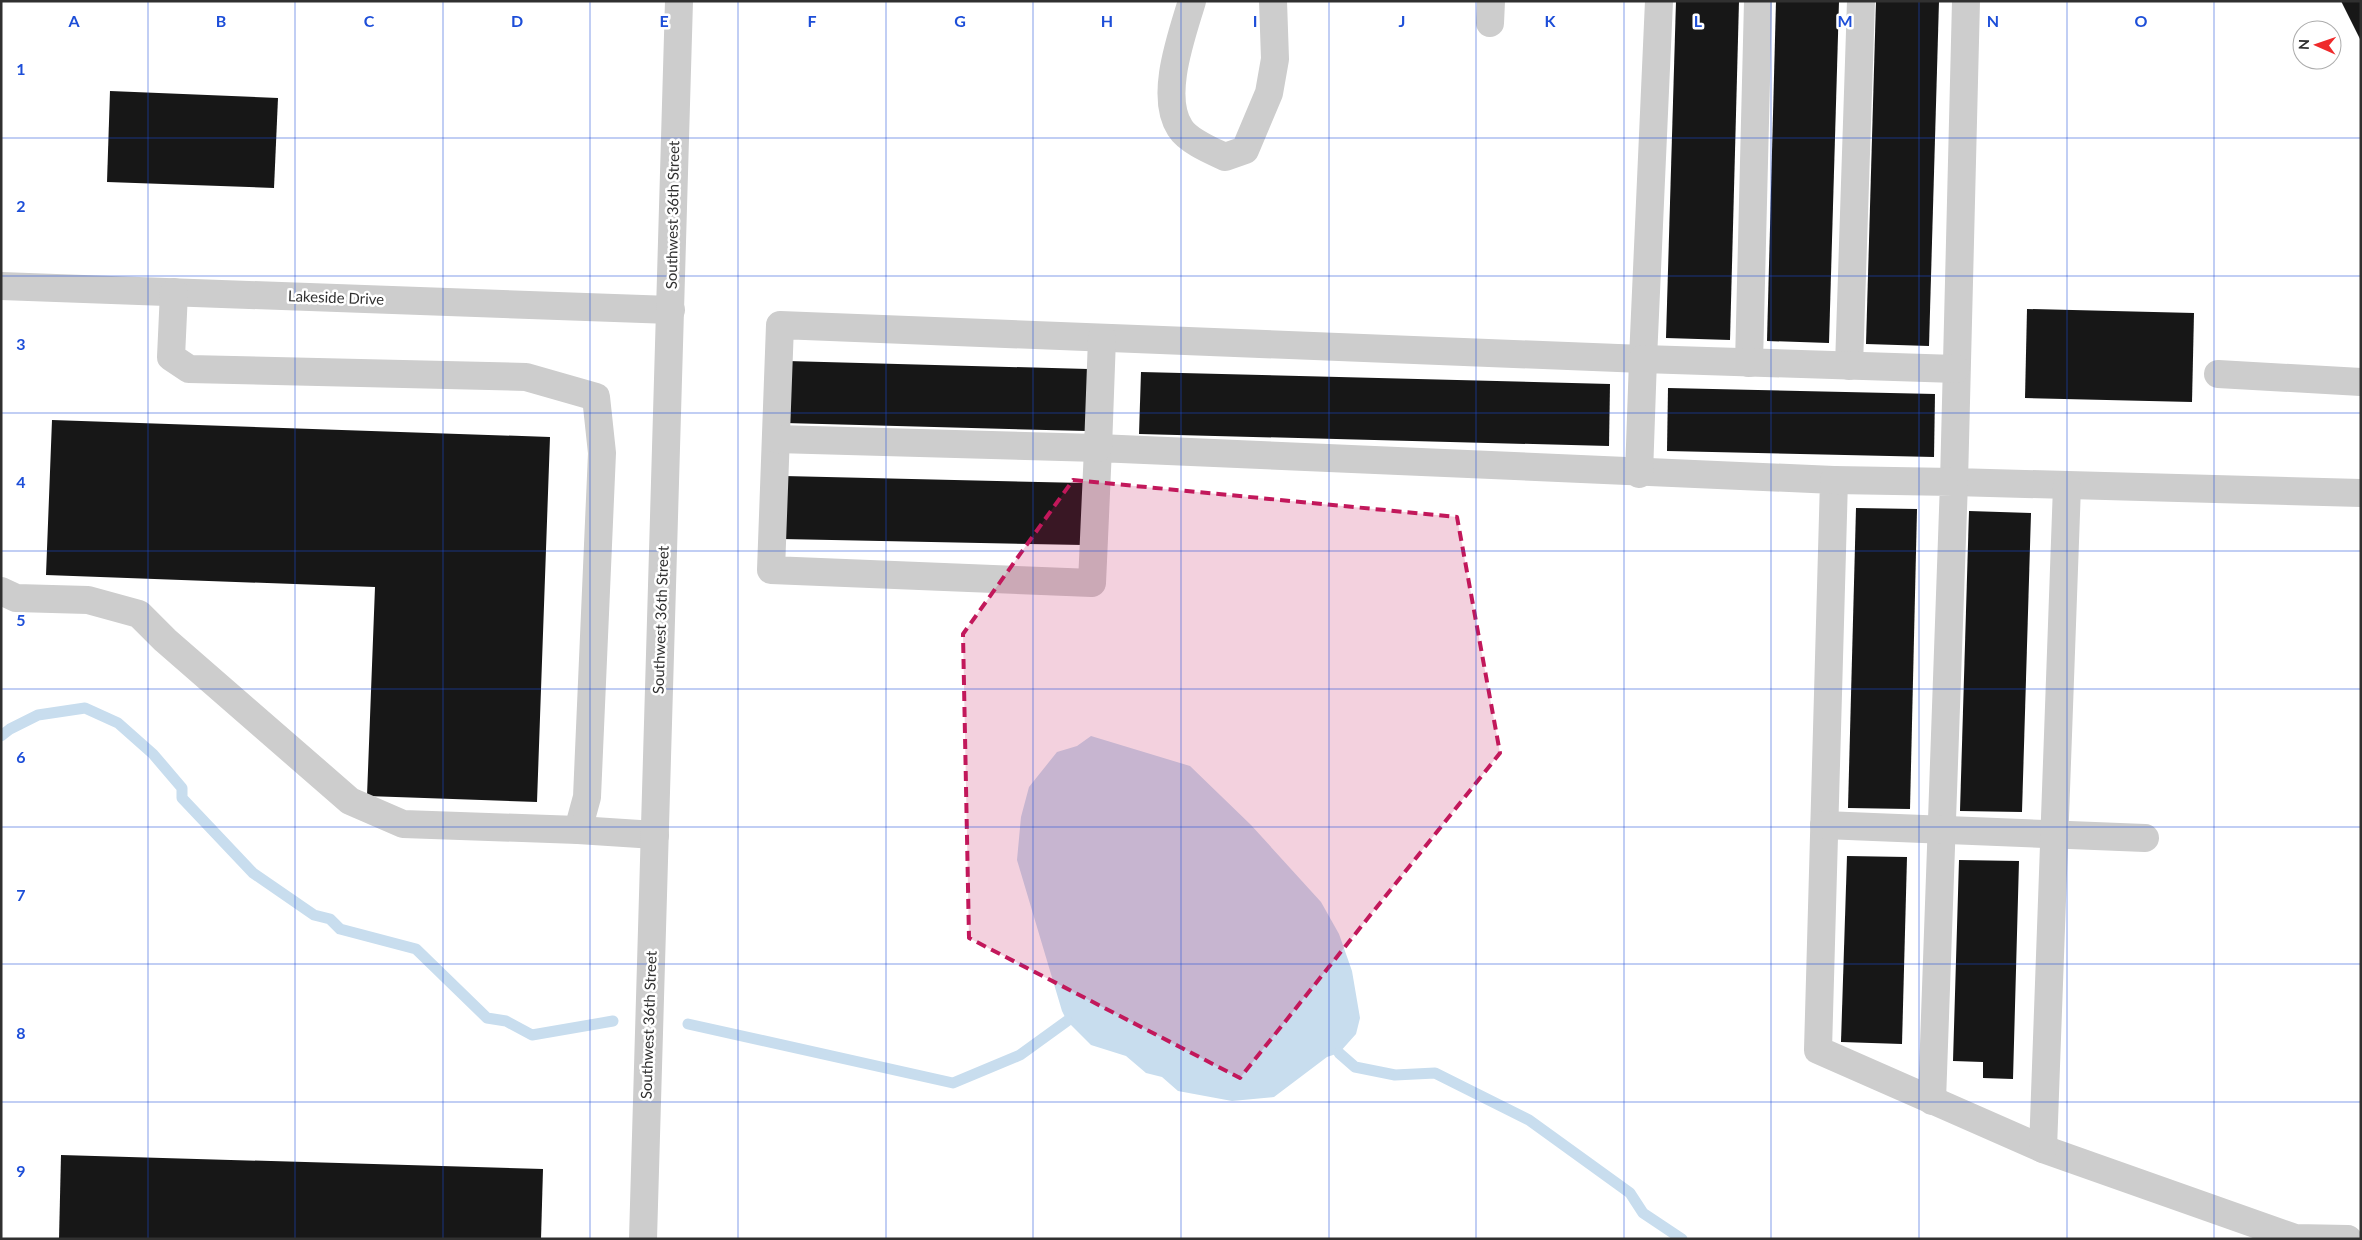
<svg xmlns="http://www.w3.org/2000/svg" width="2362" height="1240" viewBox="0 0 2362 1240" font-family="Lato,sans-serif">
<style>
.water{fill:#c8ddee}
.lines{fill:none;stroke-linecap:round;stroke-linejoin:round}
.stream{stroke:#c8ddee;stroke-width:11}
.building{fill:#171717}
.minor{stroke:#cdcdcd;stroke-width:28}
.marked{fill:#c2185b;fill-opacity:0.2;stroke:#c2185b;stroke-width:4;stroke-dasharray:10 6;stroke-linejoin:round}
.grid{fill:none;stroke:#1d4ed8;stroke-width:1;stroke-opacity:0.55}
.labels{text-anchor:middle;stroke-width:5;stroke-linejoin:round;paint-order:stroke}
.street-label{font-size:15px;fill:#303030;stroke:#fff}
.grid-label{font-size:16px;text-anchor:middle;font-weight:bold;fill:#1d4ed8;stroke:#fff;stroke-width:5;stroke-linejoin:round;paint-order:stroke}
</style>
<rect width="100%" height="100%" fill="#fff"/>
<polygon class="water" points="1091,736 1190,766 1251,825 1321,902 1339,934 1352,971 1360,1018 1356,1034 1339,1053 1327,1057 1274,1097 1232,1101 1178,1091 1162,1077 1146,1073 1126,1056 1091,1045 1067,1021 1062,1011 1017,860 1021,817 1029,787 1057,752 1077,746"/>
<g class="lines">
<g class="stream">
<polyline points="1,736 10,729 38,715 85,708 118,723 153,754 182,788 182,798 253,873 314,915 330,919 340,929 416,949 487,1018 506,1021 532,1035 613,1021"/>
<polyline points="688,1024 953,1083 1020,1055 1067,1021"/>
<polyline points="1339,1053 1355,1067 1395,1075 1435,1073 1529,1120 1630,1193 1643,1213 1682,1239"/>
</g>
</g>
<g class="building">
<polygon points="1676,1 1739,1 1730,340 1666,338"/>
<polygon points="1776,1 1839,1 1829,343 1767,341"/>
<polygon points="1876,1 1939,1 1929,346 1866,344"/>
<polygon points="2341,1 2361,1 2361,41"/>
<polygon points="110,91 278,98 274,188 107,182"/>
<polygon points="2027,309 2194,313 2192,402 2025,398"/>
<polygon points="787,361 1088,369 1086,431 785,423"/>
<polygon points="1141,372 1610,384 1609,446 1139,434"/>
<polygon points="1668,388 1935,394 1934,457 1667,451"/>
<polygon points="52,420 550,437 537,802 367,796 375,587 46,575"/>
<polygon points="784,476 1084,483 1083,545 782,539"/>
<polygon points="1856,508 1917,509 1910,809 1848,808"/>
<polygon points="1969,511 2031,513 2022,812 1960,811"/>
<polygon points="1847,856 1907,857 1902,1044 1841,1042"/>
<polygon points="1959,860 2019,861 2013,1079 1983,1078 1983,1062 1953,1061"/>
<polygon points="61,1155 543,1169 541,1239 59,1239"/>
</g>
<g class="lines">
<g class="minor">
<path d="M1192,1C1182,35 1159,96 1180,128C1188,141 1212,151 1225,157L1245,150L1269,93L1275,59L1273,1"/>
<polyline points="1659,1 1643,359 780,325 771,570 1092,583 1098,448 1834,480 1818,1050 2043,1149 2295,1238 2348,1239"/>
<polyline points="1966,1 1954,482 2361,493"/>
<polyline points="1490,23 1491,1"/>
<polyline points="1,286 671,310"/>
<polyline points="174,292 171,357 189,369 526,377 596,397 602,453 587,797 578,830"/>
<polyline points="1749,363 1758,1"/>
<polyline points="1849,366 1861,1"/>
<polyline points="2218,374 2361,382"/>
<polyline points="776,439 1098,448 1102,338"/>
<polyline points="1639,474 1643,359 1956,369"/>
<polyline points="1834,480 1954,482 1932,1101"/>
<polyline points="1,591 16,598 88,600 139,614 165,640 350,801 403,824 578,830 655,835"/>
<polyline points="1824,825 2145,838"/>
<polyline points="2043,1149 2067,486"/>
<polyline points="643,1239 679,1"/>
</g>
</g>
<path class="marked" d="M1073,480L1457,517L1500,753L1240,1078L969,938L963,634Z"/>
<path class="grid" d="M148,1V1239M295,1V1239M443,1V1239M590,1V1239M738,1V1239M886,1V1239M1033,1V1239M1181,1V1239M1329,1V1239M1476,1V1239M1624,1V1239M1771,1V1239M1919,1V1239M2067,1V1239M2214,1V1239M1,138H2361M1,276H2361M1,413H2361M1,551H2361M1,689H2361M1,827H2361M1,964H2361M1,1102H2361"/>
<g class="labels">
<g class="street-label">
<text transform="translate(673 215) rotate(-89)" y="5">Southwest 36th Street</text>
<text transform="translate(336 298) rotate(2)" y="5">Lakeside Drive</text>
<text transform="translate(661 620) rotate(-88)" y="5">Southwest 36th Street</text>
<text transform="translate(649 1025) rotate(-88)" y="5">Southwest 36th Street</text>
</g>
</g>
<g class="grid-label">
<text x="74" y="27">A</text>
<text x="221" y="27">B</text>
<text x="369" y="27">C</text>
<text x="517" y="27">D</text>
<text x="664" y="27">E</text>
<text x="812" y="27">F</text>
<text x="960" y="27">G</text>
<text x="1107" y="27">H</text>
<text x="1255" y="27">I</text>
<text x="1402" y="27">J</text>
<text x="1550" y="27">K</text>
<text x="1698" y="27">L</text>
<text x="1845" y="27">M</text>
<text x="1993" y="27">N</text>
<text x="2141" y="27">O</text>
<text x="21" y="75">1</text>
<text x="21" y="212">2</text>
<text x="21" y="350">3</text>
<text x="21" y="488">4</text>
<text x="21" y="626">5</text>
<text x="21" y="763">6</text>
<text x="21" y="901">7</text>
<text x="21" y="1039">8</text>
<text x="21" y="1177">9</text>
</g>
<rect width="2362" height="1240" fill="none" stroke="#303030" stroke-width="5"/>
<g transform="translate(2317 45) rotate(272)"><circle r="24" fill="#ffffff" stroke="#acacac"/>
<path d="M0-4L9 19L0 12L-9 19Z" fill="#ef292a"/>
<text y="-8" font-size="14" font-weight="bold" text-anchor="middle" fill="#303030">N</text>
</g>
</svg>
